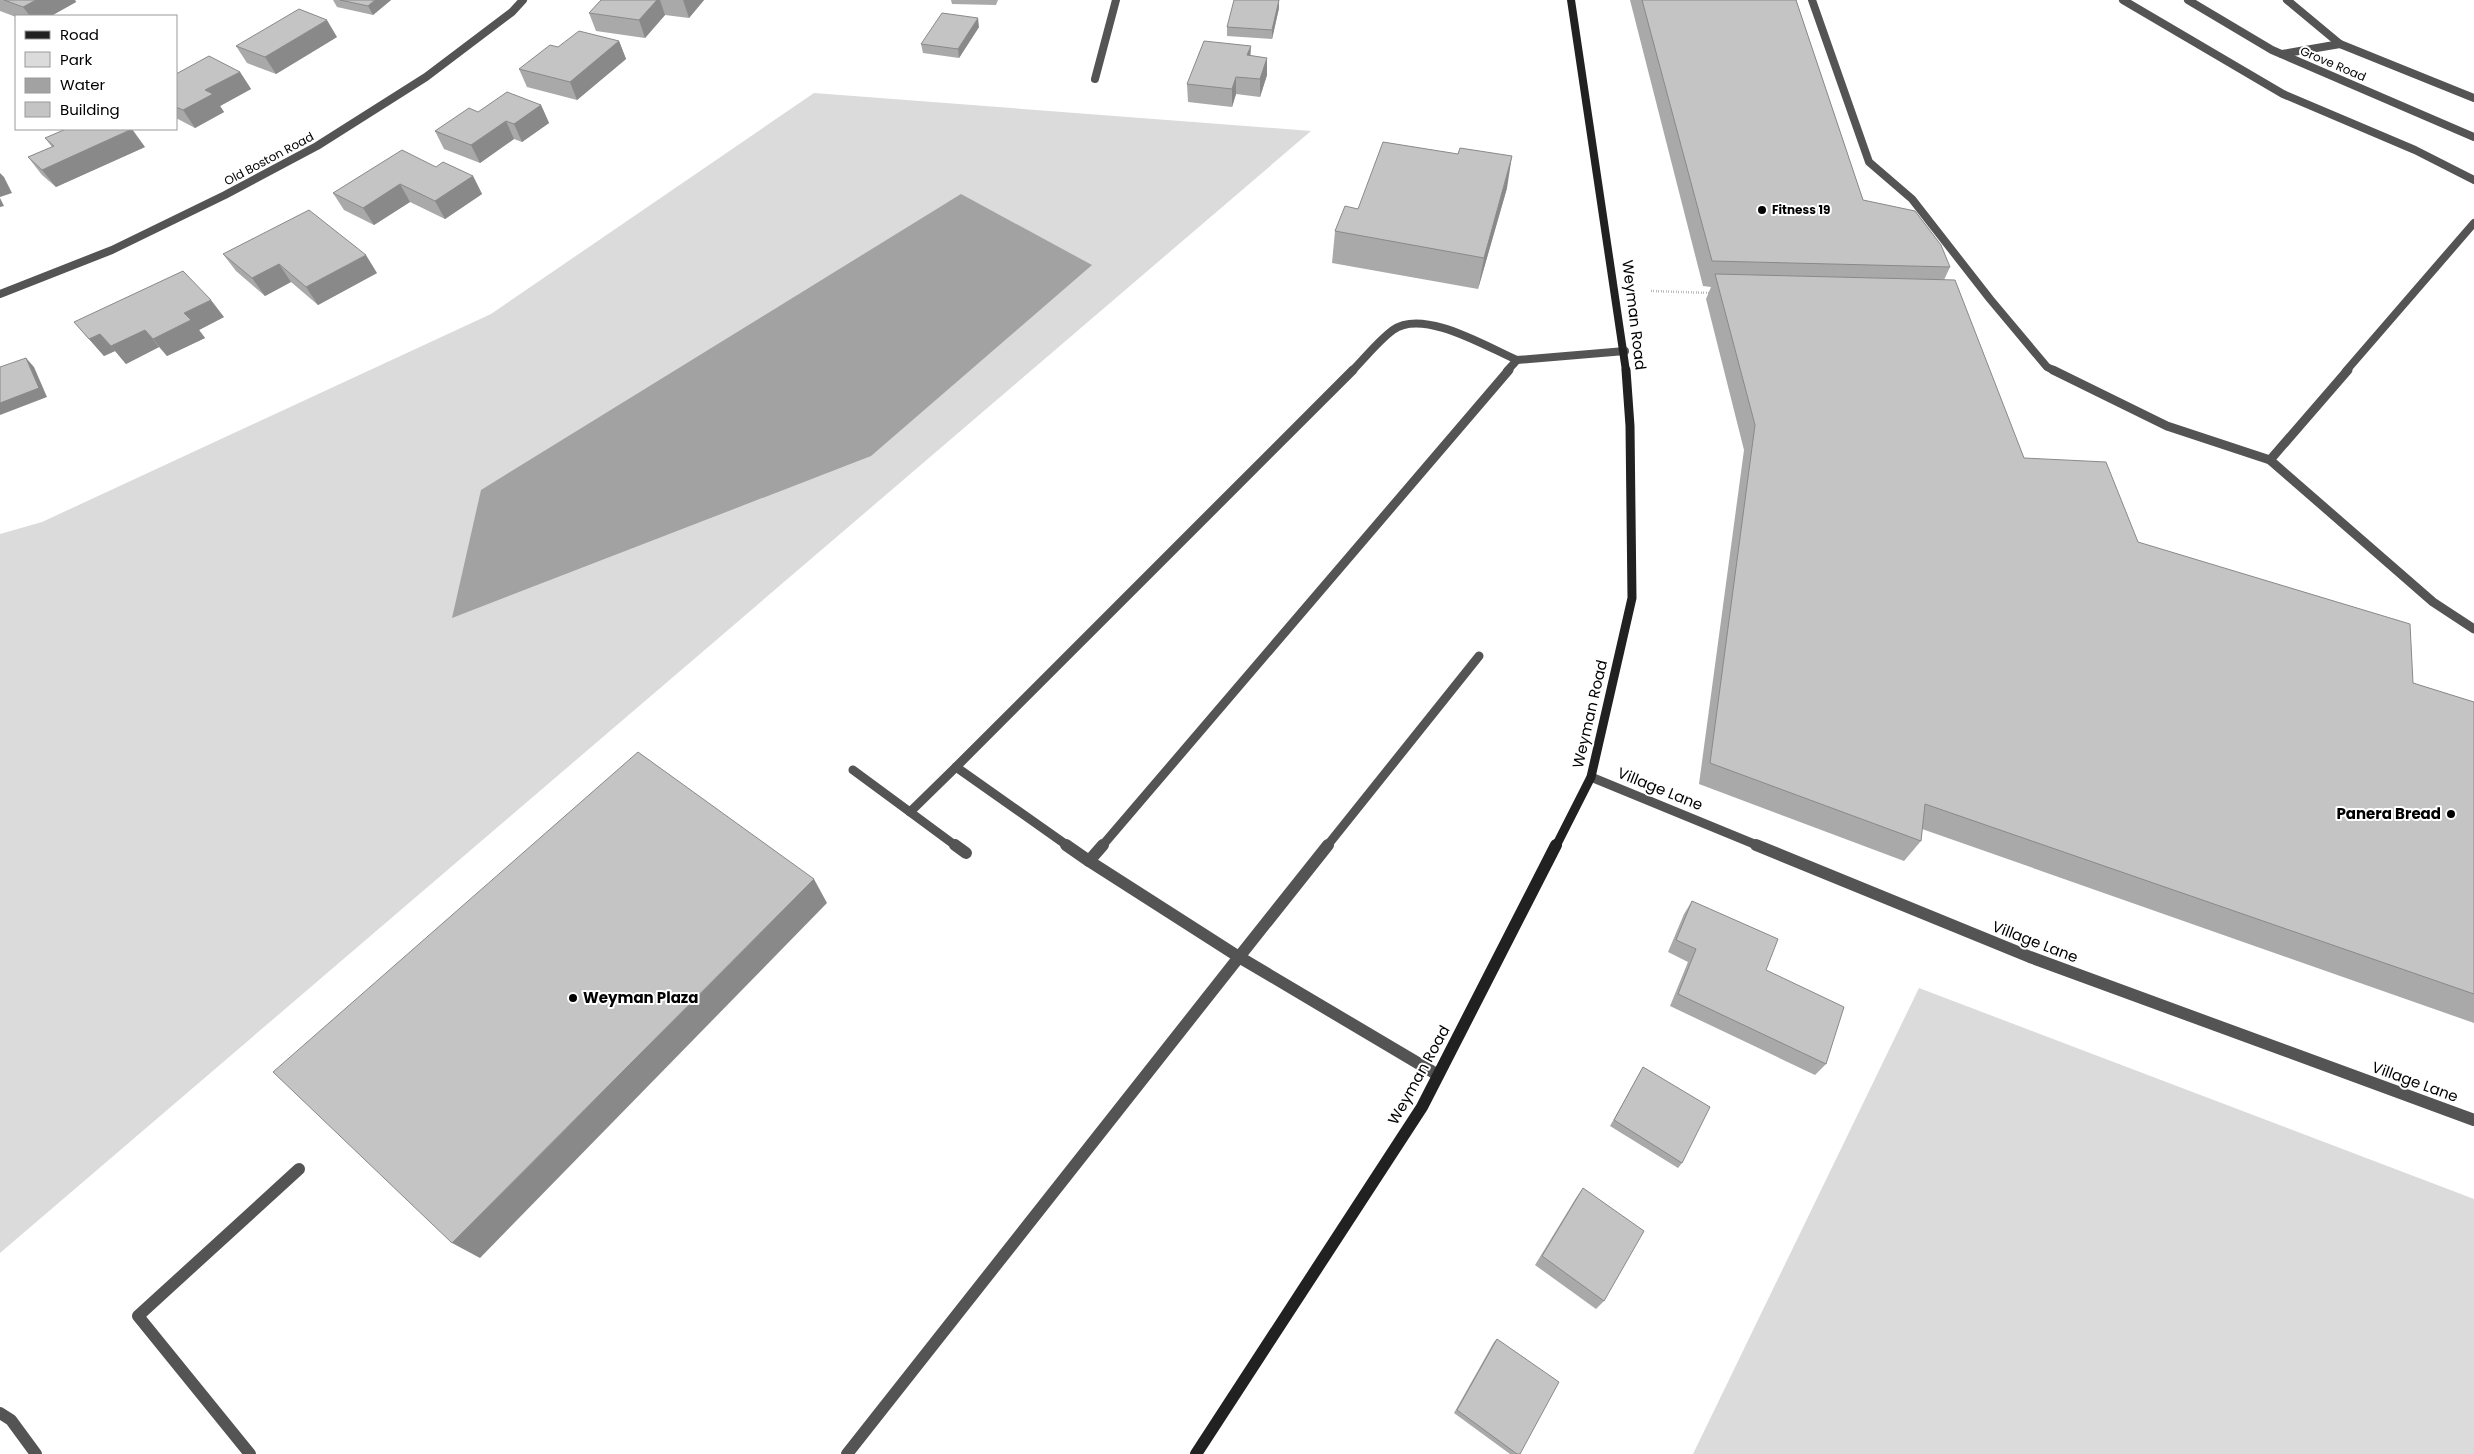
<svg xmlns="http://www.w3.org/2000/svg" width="2474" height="1454" viewBox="0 0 2474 1454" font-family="Poppins,sans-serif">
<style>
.green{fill:#dbdbdb}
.water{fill:#a2a2a2}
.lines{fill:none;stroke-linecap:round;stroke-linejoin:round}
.path{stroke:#767676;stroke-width:2.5;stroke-dasharray:0.5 2;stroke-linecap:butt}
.lane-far2{stroke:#545454;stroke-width:8}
.lane-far1{stroke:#545454;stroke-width:9}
.lane{stroke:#545454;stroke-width:12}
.street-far2{stroke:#545454;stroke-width:8}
.street-far1{stroke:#545454;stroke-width:9}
.street{stroke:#545454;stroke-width:12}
.secondary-far2{stroke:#212121;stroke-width:8}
.secondary-far1{stroke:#212121;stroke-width:9}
.secondary{stroke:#212121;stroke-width:12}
.wall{fill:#a9a9a9}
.shaded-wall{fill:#898989}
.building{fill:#c4c4c4;stroke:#898989}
.poi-dot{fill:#000;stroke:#fff;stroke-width:2}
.labels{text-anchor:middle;stroke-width:4;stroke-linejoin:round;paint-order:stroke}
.far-street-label{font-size:12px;fill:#000;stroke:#fff}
.far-poi-label{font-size:12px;font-weight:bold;fill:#000;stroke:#fff;text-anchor:start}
.street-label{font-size:15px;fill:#000;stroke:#fff}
.poi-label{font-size:15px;font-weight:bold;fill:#000;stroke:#fff;text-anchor:end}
</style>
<rect width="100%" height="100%" fill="#fff"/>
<g class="green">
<polygon points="814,93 1311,131 0,1253 0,534 42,522 491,314"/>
<polygon points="1919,988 2474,1199 2474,1454 1693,1454"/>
</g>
<polygon class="water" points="961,194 1092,265 871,456 452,618 481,490"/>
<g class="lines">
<polyline class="path" points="1651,291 1712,293"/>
<g class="lane-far2">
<polyline points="1812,0 1869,162 1912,199 1990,299 2047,367 2055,371"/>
<polyline points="2123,0 2283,94 2415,150 2474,180"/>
<polyline points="2287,0 2340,44"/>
<polyline points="2282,54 2340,44 2474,98"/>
<path d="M1352,371C1365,358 1378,341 1393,330C1423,308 1487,347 1517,360"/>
<polyline points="1507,371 1517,360 1625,351"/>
<polyline points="2346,371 2474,223"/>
</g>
<g class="lane-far1">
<polyline points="2053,370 2167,426 2270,460 2433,602 2474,629"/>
<polyline points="2270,460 2348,370"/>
<polyline points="853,770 910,812 956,767"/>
<polyline points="910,812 956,846"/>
<polyline points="1068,846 956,767 1353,370"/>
<polyline points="1102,846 1509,370"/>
<polyline points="1327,846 1479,656"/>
</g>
<g class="lane">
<polyline points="955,845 966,853"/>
<polyline points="1066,845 1089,861"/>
<polyline points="1103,845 1089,861 1239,957 1328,845"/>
<polyline points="0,1413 11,1420 36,1454"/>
<polyline points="250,1454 138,1316 299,1169"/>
<polyline points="847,1454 1239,957 1438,1075"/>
</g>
<g class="street-far2">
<polyline points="2188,0 2272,50 2474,137"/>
<polyline points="1095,79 1116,0"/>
<polyline points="0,294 112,250 225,195 317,146 426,77 512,12 523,0"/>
</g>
<polyline class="street-far1" points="1591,777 1759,846"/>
<polyline class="street" points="1756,845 2030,957 2474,1120"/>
<polyline class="secondary-far2" points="1571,0 1626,371"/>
<polyline class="secondary-far1" points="1556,846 1591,777 1632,598 1630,426 1626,370"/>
<polyline class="secondary" points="1196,1454 1422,1107 1556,845"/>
</g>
<g class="wall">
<polygon points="0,0 75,0 76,2 51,16 16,16 16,17 0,11"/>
<polygon points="333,0 391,0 373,15 337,7"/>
<polygon points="601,0 704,0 689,18 665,15 645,38 596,31 589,13"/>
<polygon points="951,0 998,0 996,5 952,4"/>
<polygon points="1630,0 1796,0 1863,200 1950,267 1944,280 2024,458 2138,542 2413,683 2474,702 2474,1023 1922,829 1921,841 1904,861 1699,784 1744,450 1706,299 1711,287 1703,286"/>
<polygon points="1279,8 1272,39 1227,36 1227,27"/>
<polygon points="979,27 959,58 923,53 921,44"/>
<polygon points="337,37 276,74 247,63 236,46"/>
<polygon points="619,41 626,59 577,100 527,87 519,69 558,47"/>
<polygon points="1250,56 1267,58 1267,75 1260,97 1236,94 1232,107 1188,102 1187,84"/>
<polygon points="240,72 251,89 220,106 224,112 195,128 176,118 176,74"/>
<polygon points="541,105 549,123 522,142 514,139 480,163 444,149 435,131 478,112"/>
<polygon points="45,138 145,147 56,187 42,175 28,157 52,147"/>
<polygon points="436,167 473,176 482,194 445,219 410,202 374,225 344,210 333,193"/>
<polygon points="1507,188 1478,289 1332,263 1335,231 1358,209"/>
<polygon points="223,254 377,273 318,305 291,282 265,296 236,271"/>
<polygon points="224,317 199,330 205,338 167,356 159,347 126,364 115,351 104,356 74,322"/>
<polygon points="1692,901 1766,970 1826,1064 1815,1075 1670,1006 1688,962 1668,952 1684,914"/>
<polygon points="1643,1067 1682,1163 1678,1168 1610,1126"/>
<polygon points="1583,1188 1604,1301 1596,1309 1535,1265 1576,1198"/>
<polygon points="1497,1339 1520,1454 1510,1454 1454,1413 1494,1342"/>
</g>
<g class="shaded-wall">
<polygon points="36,0 75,0 76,2 51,16 30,16 23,7"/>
<polygon points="375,0 391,0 373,15 368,6"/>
<polygon points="657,0 660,0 665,15 645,38 639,20"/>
<polygon points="683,0 704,0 689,18"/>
<polygon points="1279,0 1279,8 1272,39 1272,30"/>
<polygon points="978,18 979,27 959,58 958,49"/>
<polygon points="327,20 337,37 276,74 265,57"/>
<polygon points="619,41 626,59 577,100 570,82"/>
<polygon points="1251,46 1250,64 1247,55"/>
<polygon points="1267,58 1267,75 1260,97 1260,79"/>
<polygon points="240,72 251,89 220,106 224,112 195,128 183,110 205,90"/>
<polygon points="1236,77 1236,94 1232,107 1232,89"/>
<polygon points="541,105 549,123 522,142 514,124"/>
<polygon points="506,121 514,139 480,163 471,145"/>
<polygon points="132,129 145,147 56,187 42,170"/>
<polygon points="1512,156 1507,188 1478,289 1484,258"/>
<polygon points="0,173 4,177 12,193 0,197"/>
<polygon points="473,176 482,194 445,219 435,201"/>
<polygon points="400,184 410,202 374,225 363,208"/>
<polygon points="0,198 4,206 0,207"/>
<polygon points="366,255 377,273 318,305 306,287"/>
<polygon points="279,264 291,282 265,296 252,278"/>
<polygon points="211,300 224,317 199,330 205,338 167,356 153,339 184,313"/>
<polygon points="145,330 159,347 126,364 111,346"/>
<polygon points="100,334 115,351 104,356 89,339"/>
<polygon points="26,358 34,367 47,397 0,415 0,403"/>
<polygon points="814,879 827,903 480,1258 452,1243"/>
</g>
<g class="building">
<polygon points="4,0 36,0 23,7"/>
<polygon points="340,0 375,0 368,6"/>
<polygon points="601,0 657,0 639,20 589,13"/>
<polygon points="1234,0 1279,0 1272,30 1227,27"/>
<polygon points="1642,0 1796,0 1863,200 1915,211 1941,245 1950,267 1712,261"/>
<polygon points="299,9 327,20 265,57 236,46"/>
<polygon points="942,13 978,18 958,49 921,44"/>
<polygon points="579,31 619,41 570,82 519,69 550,45 558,47"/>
<polygon points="1204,41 1251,46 1247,55 1267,58 1260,79 1236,77 1232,89 1187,84"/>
<polygon points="209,56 240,72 205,90 213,94 183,110 176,107 176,74"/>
<polygon points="507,92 541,105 514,124 506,121 471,145 435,131 469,108 478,112"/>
<polygon points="66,129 132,129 42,170 28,157 54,146 45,138"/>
<polygon points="1383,142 1458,154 1460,148 1512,156 1484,258 1335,231 1345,206 1358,209"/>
<polygon points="402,150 436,167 443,162 473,176 435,201 400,184 363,208 333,193"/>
<polygon points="309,210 366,255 306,287 279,264 252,278 223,254"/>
<polygon points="183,271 211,300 184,313 191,320 153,339 145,330 111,346 100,334 89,339 74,322"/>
<polygon points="1715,274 1955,280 2024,458 2106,462 2138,542 2410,624 2413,683 2474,702 2474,994 1925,804 1921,841 1710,763 1755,425"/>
<polygon points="26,358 39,388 0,403 0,367"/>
<polygon points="638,752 814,879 452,1243 273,1072"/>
<polygon points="1692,901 1778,939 1766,970 1844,1007 1826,1064 1678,994 1696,949 1676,940"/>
<polygon points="1643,1067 1710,1107 1682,1163 1614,1120"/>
<polygon points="1583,1188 1644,1231 1604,1301 1542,1256"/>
<polygon points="1497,1339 1559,1382 1520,1454 1517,1454 1457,1410"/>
</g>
<g class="poi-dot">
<circle cx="1762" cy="210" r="5"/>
<circle cx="2451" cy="814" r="5"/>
<circle cx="573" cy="998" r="5"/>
</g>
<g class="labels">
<g class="far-street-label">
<text transform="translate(2333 64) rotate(23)" y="4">Grove Road</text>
<text transform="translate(269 159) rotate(-28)" y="4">Old Boston Road</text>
</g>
<g class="far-poi-label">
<text x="1772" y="214">Fitness 19</text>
</g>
<g class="street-label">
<text transform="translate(1634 315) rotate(83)" y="5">Weyman Road</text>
<text transform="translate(1590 714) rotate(-77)" y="5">Weyman Road</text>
<text transform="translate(1660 789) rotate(22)" y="5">Village Lane</text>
<text transform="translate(2035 942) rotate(21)" y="5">Village Lane</text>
<text transform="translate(1419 1075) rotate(-61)" y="5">Weyman Road</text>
<text transform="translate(2415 1082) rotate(20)" y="5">Village Lane</text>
</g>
<g class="poi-label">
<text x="2441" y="819">Panera Bread</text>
<text x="583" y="1003" text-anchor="start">Weyman Plaza</text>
</g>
</g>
<rect x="15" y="15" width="162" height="115" fill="#ffffff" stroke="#999999"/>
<rect x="25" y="31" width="25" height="8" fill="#212121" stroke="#999999"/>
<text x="60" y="40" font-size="15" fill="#000000">Road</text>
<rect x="25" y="52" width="25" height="15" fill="#dbdbdb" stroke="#999999"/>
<text x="60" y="65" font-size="15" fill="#000000">Park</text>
<rect x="25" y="78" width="25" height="15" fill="#a2a2a2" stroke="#999999"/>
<text x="60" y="90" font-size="15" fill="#000000">Water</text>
<rect x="25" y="102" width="25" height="15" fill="#c4c4c4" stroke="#999999"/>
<text x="60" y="115" font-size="15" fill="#000000">Building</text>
</svg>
